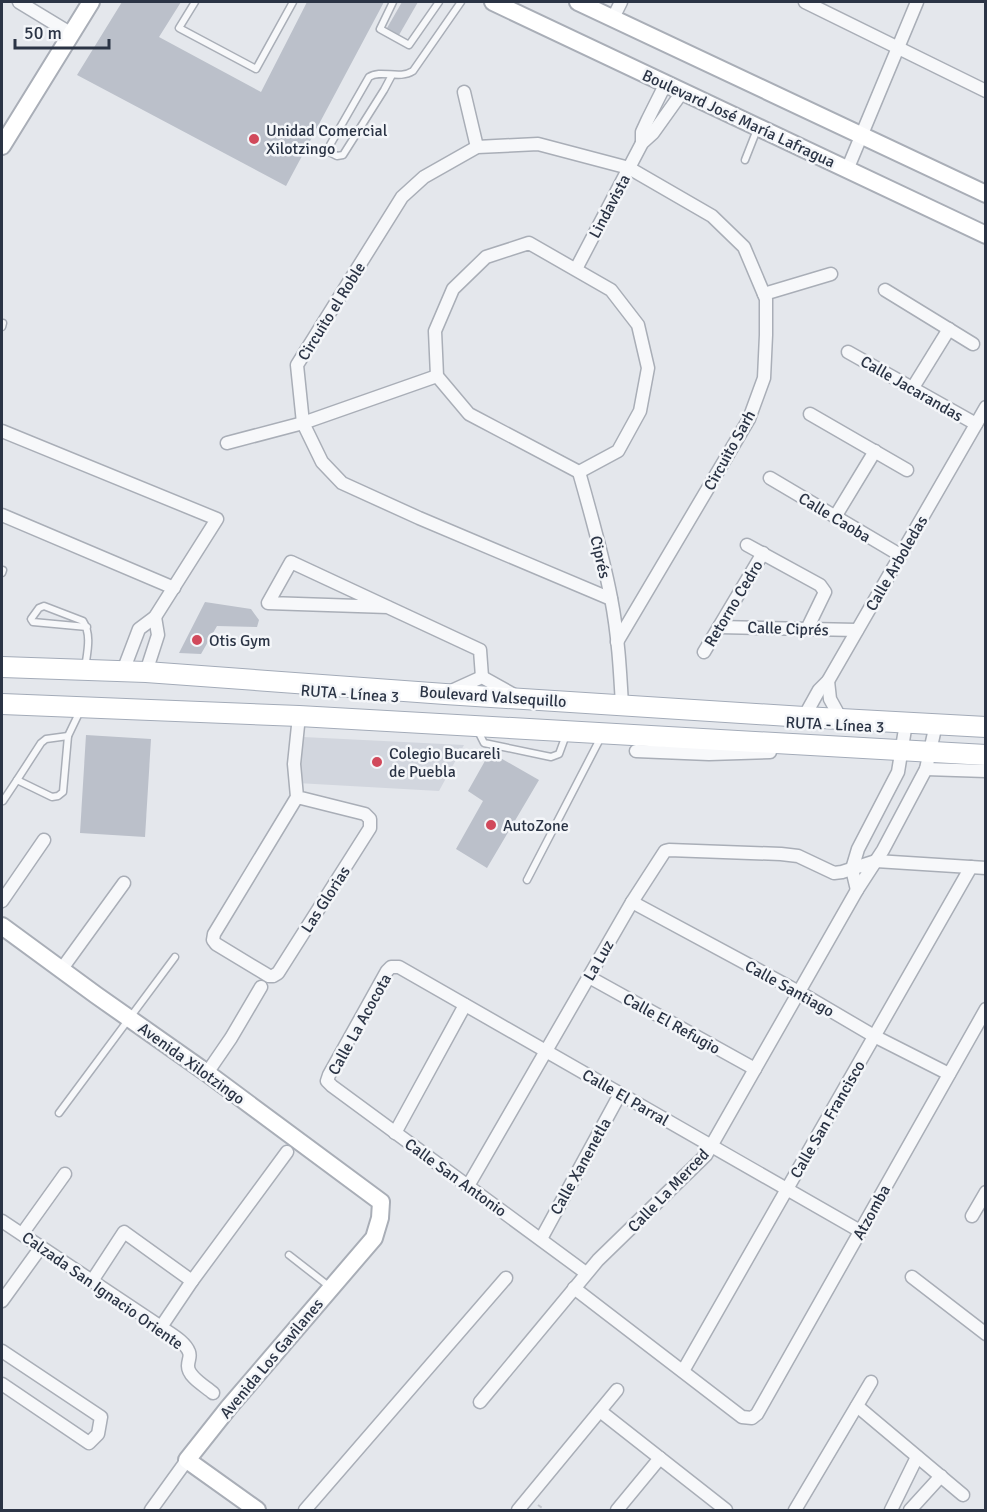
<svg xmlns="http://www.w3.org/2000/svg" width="987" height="1512" viewBox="0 0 987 1512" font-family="Signika,sans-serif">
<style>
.built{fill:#d2d6de}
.building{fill:#bbc0ca}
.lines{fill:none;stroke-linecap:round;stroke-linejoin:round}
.lane-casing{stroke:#a9aeb7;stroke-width:9}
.street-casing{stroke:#a9aeb7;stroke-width:15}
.secondary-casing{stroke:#a9aeb7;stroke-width:20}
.primary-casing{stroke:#a3abb8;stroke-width:22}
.path{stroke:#c2c5cb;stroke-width:2;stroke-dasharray:4.5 4.5;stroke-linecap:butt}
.lane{stroke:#f7f8fa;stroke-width:6}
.street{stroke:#f7f8fa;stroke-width:12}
.secondary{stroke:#fff;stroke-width:16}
.primary{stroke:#fff;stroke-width:20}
.poi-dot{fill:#d1495b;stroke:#f4f6f9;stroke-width:2}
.labels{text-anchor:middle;stroke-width:5;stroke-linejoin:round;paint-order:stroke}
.street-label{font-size:16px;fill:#2b3445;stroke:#f4f6f9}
.poi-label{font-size:16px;fill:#2b3445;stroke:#f4f6f9;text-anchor:start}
</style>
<rect width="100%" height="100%" fill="#e4e7ec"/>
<polygon class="built" points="303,737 464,745 439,791 297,783"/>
<g class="building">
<polygon points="122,2 181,2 159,37 261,92 307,2 384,2 286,186 77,75"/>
<polygon points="402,2 418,2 399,35 387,28"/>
<polygon points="205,602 251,609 259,620 257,627 217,626 201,654 179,653"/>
<polygon points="86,735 151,739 145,837 80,833"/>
<polygon points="490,752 539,780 487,868 456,849 483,801 468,791"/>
</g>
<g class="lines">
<defs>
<g id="lane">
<polyline points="195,2 179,28 256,69 293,2"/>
<polyline points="393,2 380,29 409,45 439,2"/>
<path d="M392,75L384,90L343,155L337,156L331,153L330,145L369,77C381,69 399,80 413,71L461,2"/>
<polyline points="745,160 758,127"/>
<polyline points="2,323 3,323 2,327"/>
<polyline points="2,573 3,570"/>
<path d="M85,668C87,653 92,635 83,621L44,606L39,608L31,619L33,622L87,627"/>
<polyline points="477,729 484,743 551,757 559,754 566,735"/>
<polyline points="17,780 41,743 46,739 68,736"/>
<polyline points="3,801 17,780 52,797 58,796 63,792 68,736 80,711"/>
<polyline points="527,880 601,737"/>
<polyline points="59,1113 175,957"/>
<polyline points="289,1255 330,1287"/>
</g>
<g id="street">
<polyline points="19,2 70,33"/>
<polyline points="805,2 986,91"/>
<polyline points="613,18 621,2"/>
<polyline points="464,92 477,147"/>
<polyline points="642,143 642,132 648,119 662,91 670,85"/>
<polyline points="847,170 917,2"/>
<polygon points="529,243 611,290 638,325 648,368 640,411 618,451 579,472 469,414 437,376 435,331 453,289 486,257"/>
<polyline points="576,269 642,143 653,133 683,91"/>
<polyline points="885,290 973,344"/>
<polyline points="764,294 831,274"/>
<polyline points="848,352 976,424"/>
<polyline points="912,389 949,329"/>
<polyline points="810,414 907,470"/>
<polyline points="2,431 217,519 155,617 139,629 123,671"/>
<polyline points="227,443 303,423 437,376"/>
<path d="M579,472C591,514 603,556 611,598C618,634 620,669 622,705"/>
<polyline points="770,478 900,555"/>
<polyline points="2,515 174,588"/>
<polyline points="835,517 875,451"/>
<polyline points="747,545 820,585 825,592 807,629"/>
<polyline points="611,599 419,518 342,483 322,462 303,423 297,365 402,197 424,177 477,147 538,144 629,168 712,216 744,247 766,299 766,335 764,378 749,419 617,642"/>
<polyline points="388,607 268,603 291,562 480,650 482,677"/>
<polyline points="719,627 857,630"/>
<polyline points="704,652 763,553"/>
<polyline points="146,672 158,635 155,617"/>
<polyline points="828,681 830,699 841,719"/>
<polyline points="449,692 482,677 516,696"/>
<polyline points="804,717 819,690 828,681 986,407"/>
<polyline points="636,751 709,754 770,752"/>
<polyline points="926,769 986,771"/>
<polyline points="297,797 365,814 370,819 370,828 278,973 273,976 269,976 216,944 213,940 214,934 297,797 294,764 299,716"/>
<polyline points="857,890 852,869 858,849 898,772 906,723"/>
<polyline points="2,901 44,840"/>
<polyline points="632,902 799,992 874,1036 949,1074"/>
<polyline points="61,970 124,883"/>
<polyline points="589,977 755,1069"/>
<polyline points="207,1073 231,1038 261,987"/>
<polyline points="395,1133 465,1005"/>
<polyline points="468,1186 632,902 665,851 669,850 781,854 798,856 834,873 842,872 876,861 986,868"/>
<polyline points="972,1216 986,1192"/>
<path d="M2,1221L161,1327C169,1333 185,1341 189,1352C191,1357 188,1360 188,1366C188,1377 205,1386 213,1393"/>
<polyline points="22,1234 65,1174"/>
<polyline points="541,1239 620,1094"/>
<polyline points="586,1273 332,1086 327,1081 329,1075 387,971 391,967 399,967 860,1231"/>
<polyline points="912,1277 986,1334"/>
<polyline points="92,1281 124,1232 192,1281"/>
<polyline points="574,1288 742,1417 752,1418 757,1414 986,1009"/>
<polyline points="2,1301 41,1247"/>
<polyline points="161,1327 192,1281 287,1152"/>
<polyline points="2,1351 101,1417 98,1434 89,1443 2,1384"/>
<polyline points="683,1371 971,867"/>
<polyline points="480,1402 598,1260 706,1155 857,890 883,850 926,769 936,724"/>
<polyline points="857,1406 963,1495"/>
<polyline points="600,1411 726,1510"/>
<polyline points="151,1510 187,1460"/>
<polyline points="305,1510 506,1278"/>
<polyline points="518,1510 617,1390"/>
<polyline points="617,1510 660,1458"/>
<polyline points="795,1510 871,1382"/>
<polyline points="891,1510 917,1457"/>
<polyline points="910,1510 941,1476"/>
</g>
<g id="secondary">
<polyline points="493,2 986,235"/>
<polyline points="578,2 986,194"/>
<polyline points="2,146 91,2"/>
<polyline points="2,926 96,995 207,1073 381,1202 380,1218 374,1238 229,1407 187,1460 257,1510"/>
</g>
<g id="primary">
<polyline points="2,667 146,672 445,694 804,717 986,727"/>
<polyline points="2,704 299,716 986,755"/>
</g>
</defs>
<use href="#lane" class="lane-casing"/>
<use href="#street" class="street-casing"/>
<use href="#secondary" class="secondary-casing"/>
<use href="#primary" class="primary-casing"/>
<polyline class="path" points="538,1505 545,1510"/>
<use href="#lane" class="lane"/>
<use href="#street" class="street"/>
<use href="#secondary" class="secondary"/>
<use href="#primary" class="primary"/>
</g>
<g class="poi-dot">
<circle cx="254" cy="139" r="6"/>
<circle cx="197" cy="640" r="6"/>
<circle cx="377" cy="762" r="6"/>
<circle cx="491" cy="825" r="6"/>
</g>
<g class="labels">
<g class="street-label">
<text transform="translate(739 118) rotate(25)" y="6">Boulevard José María Lafragua</text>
<text transform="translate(609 206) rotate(-62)" y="6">Lindavista</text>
<text transform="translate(331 311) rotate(-58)" y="6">Circuito el Roble</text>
<text transform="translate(912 388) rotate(30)" y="6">Calle Jacarandas</text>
<text transform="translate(729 450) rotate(-61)" y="6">Circuito Sarh</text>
<text transform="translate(835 517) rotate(31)" y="6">Calle Caoba</text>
<text transform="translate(601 557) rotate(77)" y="6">Ciprés</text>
<text transform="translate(896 563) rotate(-60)" y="6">Calle Arboledas</text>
<text transform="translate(733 603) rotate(-59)" y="6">Retorno Cedro</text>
<text transform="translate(788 628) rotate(2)" y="6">Calle Ciprés</text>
<text transform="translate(350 693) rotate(4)" y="6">RUTA - Línea 3</text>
<text transform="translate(493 696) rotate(4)" y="6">Boulevard Valsequillo</text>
<text transform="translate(835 724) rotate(3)" y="6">RUTA - Línea 3</text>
<text transform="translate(325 899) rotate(-57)" y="6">Las Glorias</text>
<text transform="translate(598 960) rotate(-60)" y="6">La Luz</text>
<text transform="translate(790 988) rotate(29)" y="6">Calle Santiago</text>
<text transform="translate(672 1023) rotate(29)" y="6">Calle El Refugio</text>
<text transform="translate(359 1024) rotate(-61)" y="6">Calle La Acocota</text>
<text transform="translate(192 1063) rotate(36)" y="6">Avenida Xilotzingo</text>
<text transform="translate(626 1097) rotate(30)" y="6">Calle El Parral</text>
<text transform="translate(827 1119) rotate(-60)" y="6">Calle San Francisco</text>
<text transform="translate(580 1166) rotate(-61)" y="6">Calle Xanenetla</text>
<text transform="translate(456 1177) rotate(36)" y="6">Calle San Antonio</text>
<text transform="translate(668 1190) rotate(-46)" y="6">Calle La Merced</text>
<text transform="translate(871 1212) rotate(-61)" y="6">Atzomba</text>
<text transform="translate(103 1290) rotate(35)" y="6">Calzada San Ignacio Oriente</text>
<text transform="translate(271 1358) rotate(-50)" y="6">Avenida Los Gavilanes</text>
</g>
<g class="poi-label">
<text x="266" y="136">Unidad Comercial<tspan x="266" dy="18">Xilotzingo</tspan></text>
<text x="209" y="646">Otis Gym</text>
<text x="389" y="759">Colegio Bucareli<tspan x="389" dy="18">de Puebla</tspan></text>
<text x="503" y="831">AutoZone</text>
</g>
</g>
<rect width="987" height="1512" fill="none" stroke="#2b3445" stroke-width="6"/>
<path d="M15 39v9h94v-9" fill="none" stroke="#2b3445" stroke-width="3"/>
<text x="24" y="39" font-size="18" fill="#2b3445" stroke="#f4f6f9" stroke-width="4.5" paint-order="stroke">50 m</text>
</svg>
